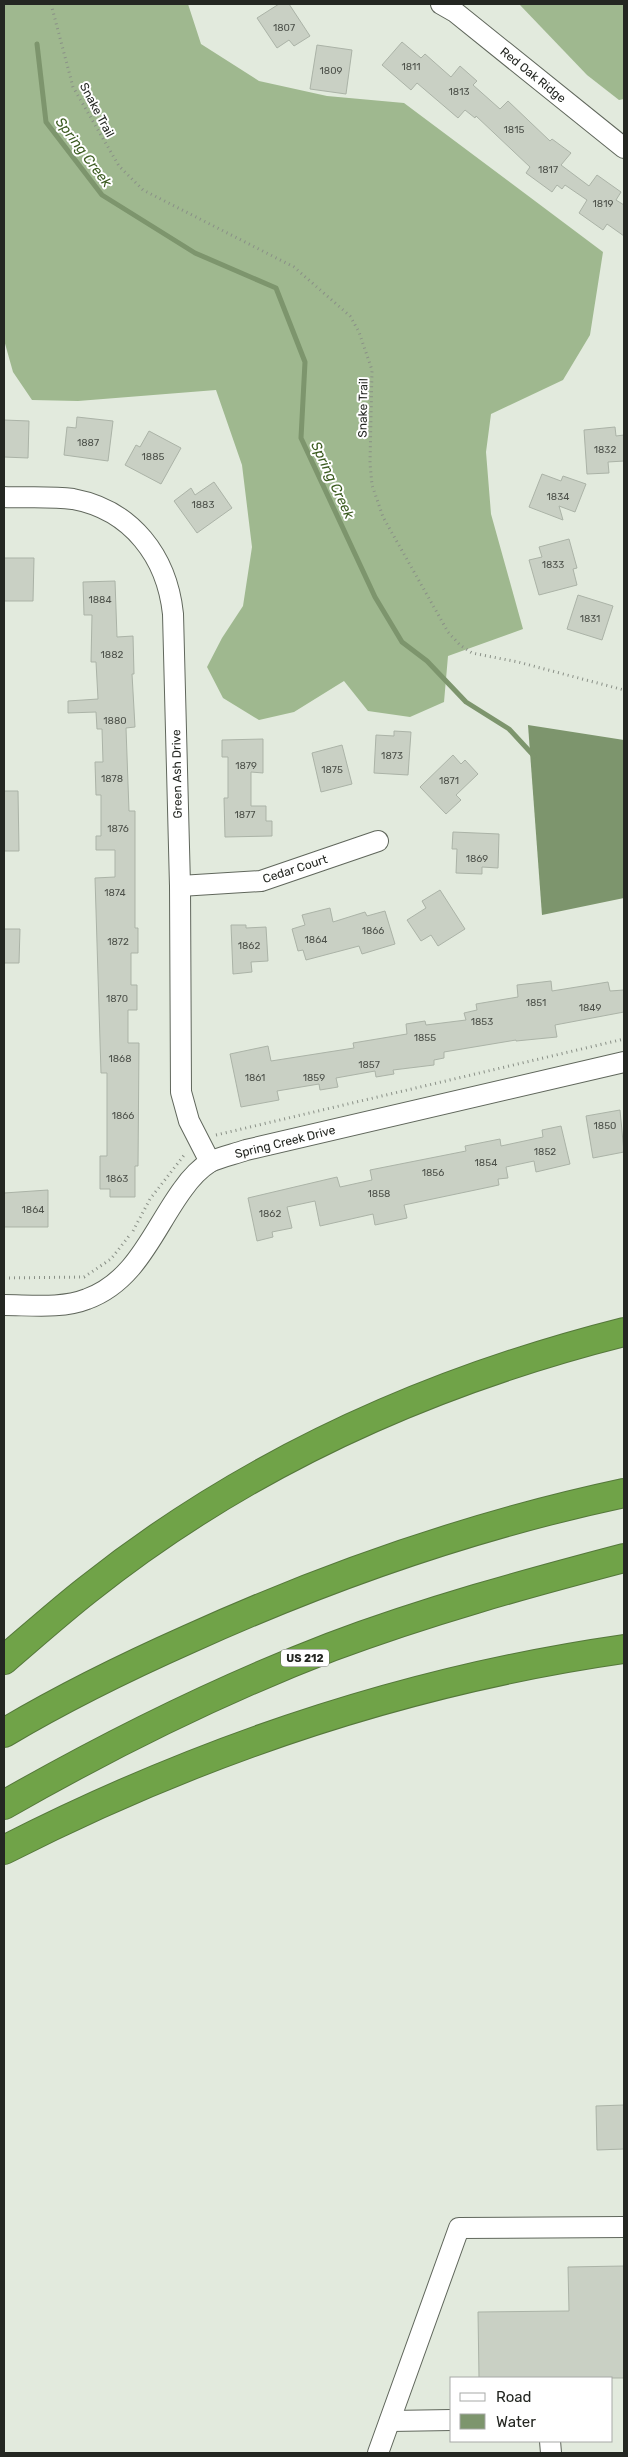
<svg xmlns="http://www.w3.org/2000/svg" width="628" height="2457" viewBox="0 0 628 2457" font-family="Rubik,sans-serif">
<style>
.forest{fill:#9fb88f}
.water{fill:#7d956d}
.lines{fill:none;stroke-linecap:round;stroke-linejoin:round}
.stream{stroke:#7d956d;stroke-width:5}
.building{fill:#c9d0c4;stroke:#abb3a7}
.minor-casing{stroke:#60675c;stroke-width:22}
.highway-casing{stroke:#55783b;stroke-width:30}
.path{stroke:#8a9087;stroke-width:3;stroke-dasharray:1 4;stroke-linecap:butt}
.minor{stroke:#fff;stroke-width:20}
.highway{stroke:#70a348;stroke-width:28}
.labels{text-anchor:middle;stroke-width:4;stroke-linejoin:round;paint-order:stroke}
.number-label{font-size:10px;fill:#4d514a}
.shield{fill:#fff;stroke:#666864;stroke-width:1}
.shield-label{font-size:11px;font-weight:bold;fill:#242722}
.street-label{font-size:12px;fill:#242722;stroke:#fff}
.water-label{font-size:14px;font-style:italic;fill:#3c5c21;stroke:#fff}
</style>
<rect width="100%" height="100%" fill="#e2eadd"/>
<g class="forest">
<polygon points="4,4 188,4 201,44 259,81 327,96 404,103 603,252 590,335 563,380 491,414 486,452 491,514 523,629 448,656 444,702 410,717 368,711 344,681 294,712 259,720 223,698 207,667 222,638 243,606 252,547 242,465 216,390 78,401 32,400 13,372 4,340"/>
<polygon points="519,4 624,4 624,99 619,100 587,75"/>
</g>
<polygon class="water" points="528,725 624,740 624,898 542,915"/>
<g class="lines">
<polyline class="stream" points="37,44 46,122 102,195 195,253 276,288 305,362 301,438 375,597 402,642 427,661 466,702 509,729 534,756"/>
</g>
<g class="building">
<polygon points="279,4 289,4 310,36 294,46 289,40 277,48 257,18"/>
<polygon points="402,42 421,58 425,54 451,77 460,66 477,81 473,85 500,109 508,101 550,141 552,139 571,153 561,165 589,186 597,175 621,192 616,200 624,205 624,236 607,224 603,230 579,213 587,200 565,185 562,189 557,185 552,192 526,173 530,167 476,116 475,118 465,110 458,118 417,83 411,90 382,65"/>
<polygon points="317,45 352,50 346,94 310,89"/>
<polygon points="77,417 113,421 108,461 64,455 67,427 76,428"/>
<polygon points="4,420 29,421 28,458 4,457"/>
<polygon points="615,427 616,436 624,435 624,461 608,462 609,473 587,474 584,430"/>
<polygon points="149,431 181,448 161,484 125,465 136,445 140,447"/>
<polygon points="542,474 561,481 563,476 586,484 575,512 559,506 563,520 529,507"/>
<polygon points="214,482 232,508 197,533 174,501 191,488 195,495"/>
<polygon points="569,539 577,568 573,569 577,585 539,595 529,560 542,557 539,547"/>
<polygon points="4,558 34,558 33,601 4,601"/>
<polygon points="115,581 117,637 133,636 134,674 132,674 135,727 126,728 129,811 135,811 135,928 138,928 138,953 131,953 131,985 137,985 137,1010 128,1010 128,1043 139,1043 138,1166 135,1166 135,1197 110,1197 110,1189 100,1189 100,1156 107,1156 107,1073 101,1073 95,878 115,877 115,850 96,850 96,836 101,836 101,795 96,795 95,762 103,762 102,729 97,729 96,712 68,713 68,701 98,699 96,662 91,662 92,615 84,615 83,582"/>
<polygon points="578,595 613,606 602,640 567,629"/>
<polygon points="394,731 411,732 408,775 374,773 376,735 394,736"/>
<polygon points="263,739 263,773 251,772 251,806 266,806 266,821 272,821 272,836 225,837 224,798 228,798 228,757 222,757 222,740"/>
<polygon points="342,745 352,784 321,792 312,753"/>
<polygon points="453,755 461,764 465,760 478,774 456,795 461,800 446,814 420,787"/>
<polygon points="4,791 18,791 19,851 4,851"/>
<polygon points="453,832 499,834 498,868 482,867 482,874 456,873 457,849 452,849"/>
<polygon points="440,890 465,929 438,946 431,935 421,941 407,920 426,908 422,901"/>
<polygon points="330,908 333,922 365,912 367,916 385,911 395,944 362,954 359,946 306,960 303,950 298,951 292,929 305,925 302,915"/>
<polygon points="231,925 246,925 246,928 266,927 268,961 251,962 252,972 233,974"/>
<polygon points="4,929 20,929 19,963 4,963"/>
<polygon points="551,981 552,991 608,982 610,991 624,990 624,1012 555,1025 557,1037 516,1041 516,1040 444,1052 444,1058 434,1060 434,1065 393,1070 394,1074 376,1077 375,1071 336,1078 338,1087 320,1090 319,1084 277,1091 279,1100 241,1107 230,1054 268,1046 271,1061 354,1048 353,1043 407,1034 406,1024 425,1021 426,1025 466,1020 464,1013 477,1010 476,1004 518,997 517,985"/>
<polygon points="620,1110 624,1152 593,1158 586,1116"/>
<polygon points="561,1126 570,1164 536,1172 534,1161 506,1167 508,1178 498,1179 499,1185 404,1205 407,1218 375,1225 373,1214 320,1226 315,1201 287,1207 292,1228 272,1232 273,1237 257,1241 248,1198 337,1177 340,1187 372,1180 370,1170 466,1151 465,1146 500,1139 501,1146 543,1137 542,1130"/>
<polygon points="48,1190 48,1227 4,1227 4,1193"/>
<polygon points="624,2105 624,2149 597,2150 596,2106"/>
<polygon points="624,2266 624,2378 479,2378 478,2312 569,2311 568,2267"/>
</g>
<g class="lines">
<defs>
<g id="minor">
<polyline points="441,4 455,12 624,148"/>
<path d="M4,497C26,498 51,496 73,499C132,510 167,557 173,614L180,886L181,1092L189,1121L210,1162"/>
<polyline points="180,886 261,881 378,841"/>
<path d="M4,1305C30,1305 62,1309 87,1299C137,1281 154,1228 183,1189C190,1179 199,1169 210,1162C220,1157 235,1154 246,1150L624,1062"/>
<polyline points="390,2421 452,2420"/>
<polyline points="550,2441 551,2453"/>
<polyline points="378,2453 459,2228 624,2227"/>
</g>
<g id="highway">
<path d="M4,1660C31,1637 59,1612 87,1590C245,1464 430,1381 624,1332"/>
<path d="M4,1733C63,1698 126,1667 189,1639C328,1576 474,1525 624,1493"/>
<path d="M4,1805C109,1745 217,1691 331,1647C427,1611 525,1584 624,1558"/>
<path d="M4,1850C198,1751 408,1680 624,1649"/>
</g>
</defs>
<use href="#minor" class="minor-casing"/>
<use href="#highway" class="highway-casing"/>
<g class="path">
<polyline points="51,4 73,87 119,166 143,190 294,267 350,316 359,332 372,370 370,463 372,485 383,517 448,632 460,645 472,653 518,662 624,690"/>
<polyline points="216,1135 624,1039"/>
<polyline points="133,1231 150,1199 185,1154"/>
<polyline points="4,1278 84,1277 111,1259 129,1236"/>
</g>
<use href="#minor" class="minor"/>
<use href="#highway" class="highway"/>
</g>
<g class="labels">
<g class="number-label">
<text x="284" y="31">1807</text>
<text x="411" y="70">1811</text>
<text x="331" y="74">1809</text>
<text x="459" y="95">1813</text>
<text x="514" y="133">1815</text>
<text x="548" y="173">1817</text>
<text x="603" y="207">1819</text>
<text x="88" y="446">1887</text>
<text x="605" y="453">1832</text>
<text x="153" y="460">1885</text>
<text x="558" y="500">1834</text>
<text x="203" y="508">1883</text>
<text x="553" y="568">1833</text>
<text x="100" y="603">1884</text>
<text x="590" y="622">1831</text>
<text x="112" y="658">1882</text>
<text x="115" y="724">1880</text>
<text x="392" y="759">1873</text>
<text x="246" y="769">1879</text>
<text x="332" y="773">1875</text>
<text x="112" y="782">1878</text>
<text x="449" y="784">1871</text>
<text x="245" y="818">1877</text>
<text x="118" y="832">1876</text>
<text x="477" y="862">1869</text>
<text x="115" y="896">1874</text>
<text x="373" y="934">1866</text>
<text x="316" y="943">1864</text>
<text x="118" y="945">1872</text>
<text x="249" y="949">1862</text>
<text x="117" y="1002">1870</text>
<text x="536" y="1006">1851</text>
<text x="590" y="1011">1849</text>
<text x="482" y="1025">1853</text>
<text x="425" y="1041">1855</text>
<text x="120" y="1062">1868</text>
<text x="369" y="1068">1857</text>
<text x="255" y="1081">1861</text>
<text x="314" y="1081">1859</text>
<text x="123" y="1119">1866</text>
<text x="605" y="1129">1850</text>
<text x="545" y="1155">1852</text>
<text x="486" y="1166">1854</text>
<text x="433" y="1176">1856</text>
<text x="117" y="1182">1863</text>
<text x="379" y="1197">1858</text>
<text x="33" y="1213">1864</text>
<text x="270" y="1217">1862</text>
</g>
<rect class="shield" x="281" y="1649.5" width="48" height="17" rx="4"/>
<g class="shield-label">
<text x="305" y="1662">US 212</text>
</g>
<g class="street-label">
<text transform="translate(533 75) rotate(39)" y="4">Red Oak Ridge</text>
<text transform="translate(97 110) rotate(62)" y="4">Snake Trail</text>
<text transform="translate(363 408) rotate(-89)" y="4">Snake Trail</text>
<text transform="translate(177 774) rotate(-91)" y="4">Green Ash Drive</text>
<text transform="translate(295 869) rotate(-18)" y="4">Cedar Court</text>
<text transform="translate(285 1142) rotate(-14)" y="4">Spring Creek Drive</text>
</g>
<g class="water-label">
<text transform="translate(84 152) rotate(53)" y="5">Spring Creek</text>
<text transform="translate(333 480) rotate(65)" y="5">Spring Creek</text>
</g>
</g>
<rect width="628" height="2457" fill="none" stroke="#242722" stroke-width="10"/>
<rect x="450" y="2377" width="162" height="65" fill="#ffffff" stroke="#a7a9a7"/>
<rect x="460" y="2393" width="25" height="8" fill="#ffffff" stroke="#a7a9a7"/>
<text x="496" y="2402" font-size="15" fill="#242722">Road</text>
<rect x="460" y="2414" width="25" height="15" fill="#7d956d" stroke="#a7a9a7"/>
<text x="496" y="2427" font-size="15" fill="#242722">Water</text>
</svg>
